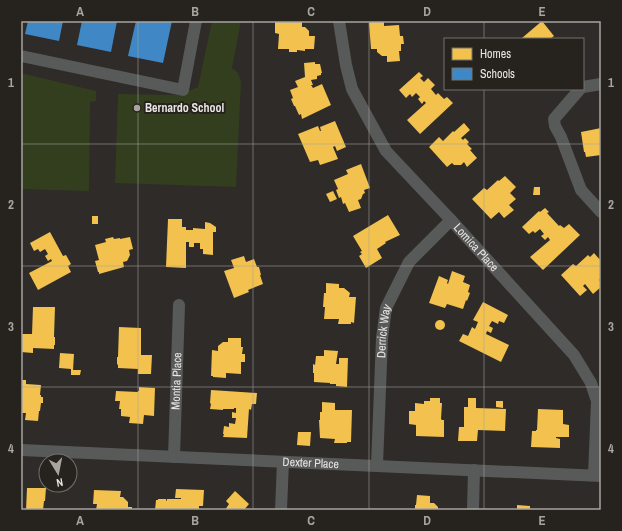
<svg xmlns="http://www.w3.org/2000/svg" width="622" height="531" viewBox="0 0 622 531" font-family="'Archivo Narrow',sans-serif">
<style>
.green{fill:#333e1f}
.homes{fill:#f2c14e}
.schools{fill:#3f88c5}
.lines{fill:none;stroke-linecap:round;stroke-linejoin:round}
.minor{stroke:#585a59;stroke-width:12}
.grid{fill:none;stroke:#a7a4a1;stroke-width:1;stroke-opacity:0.55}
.poi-dot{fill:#a7a4a1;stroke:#26221d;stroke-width:1.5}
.labels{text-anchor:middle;stroke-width:4;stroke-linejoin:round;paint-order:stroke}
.poi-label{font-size:12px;font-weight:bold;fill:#e8e5e2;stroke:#26221d;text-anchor:start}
.street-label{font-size:12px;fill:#e8e5e2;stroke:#26221d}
.neatline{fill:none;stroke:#a7a4a1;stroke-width:1.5}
.grid-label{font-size:13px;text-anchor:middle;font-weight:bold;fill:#a7a4a1}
</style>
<rect width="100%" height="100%" fill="#2e2b29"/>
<g class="green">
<polygon points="212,21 241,21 232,68 238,73 241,81 236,187 115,183 118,94 179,95 198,87"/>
<polygon points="21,73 96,91 96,101 90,102 89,191 21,189"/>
</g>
<g class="homes">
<polygon points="275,21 302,21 302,27 305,27 309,31 309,36 315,36 314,49 305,49 305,51 297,50 297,52 289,52 289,49 278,49 279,34 275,33"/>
<polygon points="542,21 554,36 550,39 522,39 522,38"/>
<polygon points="371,22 384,22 384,26 399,25 400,36 403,36 404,44 401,44 401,51 399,51 400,61 387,62 387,56 382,56 377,52 377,49 371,49 369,23"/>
<polygon points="315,62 315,64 320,64 322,73 321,73 321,75 317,76 317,79 311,80 313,85 311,85 313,88 322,84 331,105 302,119 301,114 299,115 295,106 294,106 291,99 293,98 290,90 298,87 295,81 305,77 304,63"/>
<polygon points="419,72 423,76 420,78 424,82 428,78 435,85 431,89 436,95 438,93 444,99 447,97 453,103 420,134 407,120 426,103 424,101 422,104 418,99 420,97 416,93 412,97 410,94 406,98 399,90"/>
<polygon points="335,121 346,147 337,151 335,146 333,147 338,159 320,165 318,160 310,162 298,134 318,126 320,131 321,131 320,127"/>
<polygon points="464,123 470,130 461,138 463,140 465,138 469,142 467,144 472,149 470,150 477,158 467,167 464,162 461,165 454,165 452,163 447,167 429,147 439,137 443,141 453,131 454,132"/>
<polygon points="601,128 601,155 586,157 585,152 584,152 581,132"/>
<polygon points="361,164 370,188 364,190 365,193 363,194 361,199 358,200 361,208 349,212 345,203 343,204 341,197 339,198 336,190 338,189 334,180 348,174 346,170"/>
<polygon points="505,176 516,187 510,193 516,199 509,205 514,210 504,218 499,212 491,219 472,199 484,188 487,190 498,180 499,181"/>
<polygon points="534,187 540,187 540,195 533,195"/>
<polygon points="333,191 337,199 330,202 326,194"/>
<polygon points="545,208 549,212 547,213 559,226 560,225 564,228 569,224 580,235 543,270 530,257 550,240 548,237 545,240 541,236 544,234 540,229 535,233 533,231 529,234 522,227 539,211 540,212"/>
<polygon points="388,215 400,235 385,242 386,243 377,249 382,258 366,268 359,256 362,254 360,252 362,251 353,236"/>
<rect x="92" y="216" width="6" height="8"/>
<polygon points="168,219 182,219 182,227 186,227 186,230 193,230 193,228 205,229 205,222 210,223 216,227 216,232 213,232 213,255 203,254 203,249 200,249 200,243 194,243 194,247 189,247 189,242 186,242 186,268 166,267"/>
<polygon points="50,232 63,256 66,255 71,264 68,266 71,272 38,290 29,273 52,261 51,259 48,261 45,256 48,254 45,249 40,252 38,249 34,251 30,243"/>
<polygon points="113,237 114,239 120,238 120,239 130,237 133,249 129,250 130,255 127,261 123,262 124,267 99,274 99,272 98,272 95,261 99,260 95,245 106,242 105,239"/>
<polygon points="594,253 601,261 601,278 599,280 601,282 601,287 593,294 585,284 583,286 587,290 580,296 561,275 573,264 576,266 588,255 590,257"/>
<polygon points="244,256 246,262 254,259 257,267 259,267 261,275 260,275 263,284 248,290 249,292 234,298 224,271 234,268 231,260"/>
<polygon points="452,271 465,276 463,282 470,285 468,292 470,293 467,301 466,300 463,309 447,304 445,308 429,303 439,276 448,280 447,283 448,284"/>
<polygon points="326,283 339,284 339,288 344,288 350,293 349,297 356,297 354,323 351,322 351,324 338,324 339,319 324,319 325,307 323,307 324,293 326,293"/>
<polygon points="483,302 508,315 504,323 499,321 498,324 492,321 489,326 493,328 491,333 487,331 486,334 509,345 501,362 459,341 463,334 468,336 472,327 475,329 478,322 473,320"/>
<polygon points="33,307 55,307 54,337 55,337 55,345 54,345 54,349 33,348 33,353 21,352 21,334 32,334"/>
<circle cx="440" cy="325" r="5"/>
<polygon points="119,327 141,328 141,355 152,355 151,374 138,374 138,369 118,368 118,365 117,364 117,357 118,357"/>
<polygon points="228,338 241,338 241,347 243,347 242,354 245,354 245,362 241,362 241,374 226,373 226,378 213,377 213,376 211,376 212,350 218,351 218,346 223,342 228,342"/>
<polygon points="324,350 338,351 336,364 339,364 339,358 348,358 347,387 336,386 336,384 330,384 330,383 314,382 314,373 313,373 313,364 315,365 316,356 324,356"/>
<polygon points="60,353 74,354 73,370 81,370 80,375 71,375 71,369 59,368"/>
<polygon points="21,380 26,380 26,384 41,385 40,395 41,395 41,397 43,397 43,403 41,403 40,411 39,411 38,421 25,420 26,413 21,413"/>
<polygon points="139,387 155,388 154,416 144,415 143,424 129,423 130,417 121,416 121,409 119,409 120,401 115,401 116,391 138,392 138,391 139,391"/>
<polygon points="211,390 257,393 256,404 252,404 251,410 249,409 247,438 223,437 224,434 223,434 224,426 229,427 229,423 235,424 236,418 232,418 232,412 236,413 236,408 234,408 234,409 223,409 223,410 210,409 211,404 210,403"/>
<polygon points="430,398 440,398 440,403 442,403 441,419 442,420 444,420 444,437 416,436 416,425 409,424 409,411 415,411 415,403 424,404 424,401 430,401"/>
<polygon points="468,398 476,398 476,408 506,409 505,431 478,430 477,441 458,441 459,427 464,427 464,407 468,407"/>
<polygon points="496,401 503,401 503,408 496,407"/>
<polygon points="322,402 335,403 335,410 352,410 351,442 347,442 347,443 334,443 335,439 320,438 319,420 320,420 320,412 322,412"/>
<polygon points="538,409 563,410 563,424 569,425 569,437 556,437 556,438 560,439 560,448 531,447 532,431 536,431 536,430 537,430"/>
<polygon points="298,432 311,432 310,446 297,445"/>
<polygon points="27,488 46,488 45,501 44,501 43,510 26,510"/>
<polygon points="176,489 204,490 203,506 199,506 199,510 155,510 156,500 158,500 158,499 166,499 166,500 167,501 167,499 181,499 181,498 175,498"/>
<polygon points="94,490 121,491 120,497 123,497 128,502 128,507 132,507 132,510 96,510 97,504 93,504"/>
<polygon points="235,491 249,504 244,510 225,510 229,504 226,501"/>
<polygon points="417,495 430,496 430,503 434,503 438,507 438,510 415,510 415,505 416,505"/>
<polygon points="517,505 530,506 530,510 517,510"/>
</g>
<g class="schools">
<polygon points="28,21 63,21 59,41 25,34"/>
<polygon points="82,21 117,21 111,52 77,45"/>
<polygon points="136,21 172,21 163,63 128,56"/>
</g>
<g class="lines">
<g class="minor">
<path id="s1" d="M339,21L346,65L352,89L386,151L451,220L574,355L591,383L597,401L594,475"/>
<polyline points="21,56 183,90 196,21"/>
<polyline points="583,87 601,84"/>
<polyline points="580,89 554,119 555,126 561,137 581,190 601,212"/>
<path id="s2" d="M21,450L601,476"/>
<path id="s3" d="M174,457L179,305"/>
<path id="s4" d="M377,465L382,338L386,308L409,262L451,220"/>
<polyline points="281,510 283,462"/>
<polyline points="473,510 474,470"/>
</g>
</g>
<path class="grid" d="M138,21V510M253,21V510M369,21V510M484,21V39M484,89V510M21,144H601M21,266H601M21,387H601"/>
<circle class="poi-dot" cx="137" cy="108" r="4"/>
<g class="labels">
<g class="poi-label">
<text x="145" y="112">Bernardo School</text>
</g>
<g class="street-label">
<text dy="4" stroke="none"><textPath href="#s1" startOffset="272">Lomica Place</textPath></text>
<text dy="4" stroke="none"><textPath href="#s4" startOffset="134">Derrick Way</textPath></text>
<text dy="4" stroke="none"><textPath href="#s3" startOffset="76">Montia Place</textPath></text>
<text dy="4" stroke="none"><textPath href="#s2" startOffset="290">Dexter Place</textPath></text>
</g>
</g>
<rect width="622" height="531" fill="none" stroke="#26221d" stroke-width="44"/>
<rect x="444" y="38" width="140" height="52" fill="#26221d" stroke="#74706c"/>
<rect x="452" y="48" width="20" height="12" fill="#f2c14e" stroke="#74706c"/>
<text x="480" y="58" font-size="12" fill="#e8e5e2">Homes</text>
<rect x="452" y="68" width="20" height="12" fill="#3f88c5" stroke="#74706c"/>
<text x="480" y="78" font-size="12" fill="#e8e5e2">Schools</text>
<g transform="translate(58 473) rotate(170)"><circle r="19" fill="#26221d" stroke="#74706c"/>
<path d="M0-3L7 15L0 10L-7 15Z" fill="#a7a4a1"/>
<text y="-6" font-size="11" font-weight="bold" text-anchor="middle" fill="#e8e5e2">N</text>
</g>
<rect x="22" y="22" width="578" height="487" class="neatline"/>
<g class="grid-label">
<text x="80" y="16">A</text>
<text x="195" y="16">B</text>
<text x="311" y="16">C</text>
<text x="427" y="16">D</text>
<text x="542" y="16">E</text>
<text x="11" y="87">1</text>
<text x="611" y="87">1</text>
<text x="11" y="209">2</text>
<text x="611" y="209">2</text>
<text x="11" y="331">3</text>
<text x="611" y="331">3</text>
<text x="11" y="453">4</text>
<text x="611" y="453">4</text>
<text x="80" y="525">A</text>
<text x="195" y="525">B</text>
<text x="311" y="525">C</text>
<text x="427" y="525">D</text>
<text x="542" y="525">E</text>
</g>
</svg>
